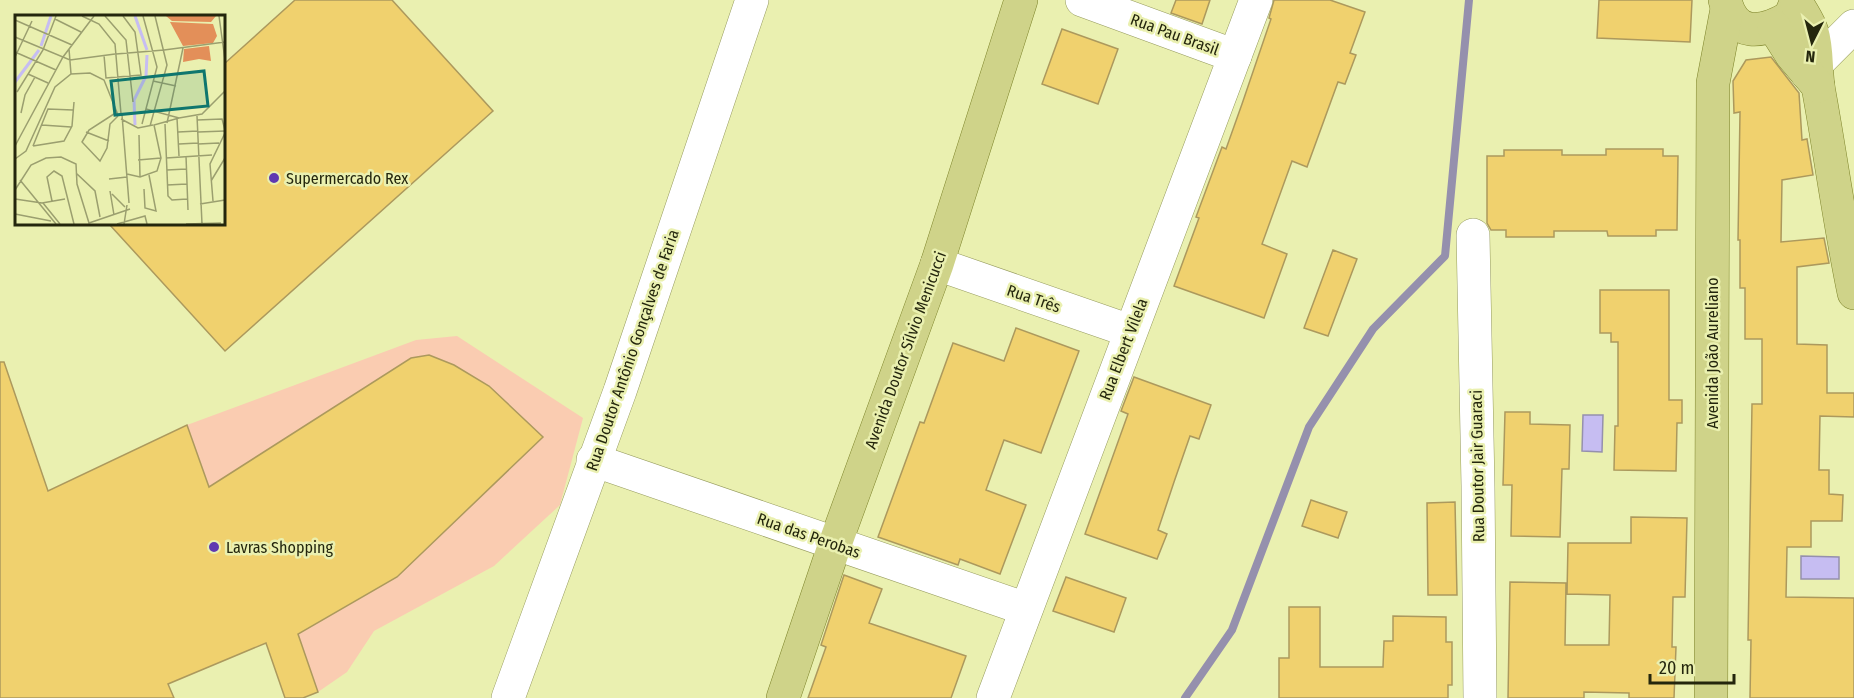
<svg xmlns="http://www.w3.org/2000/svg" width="1854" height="698" viewBox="0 0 1854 698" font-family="'Fira Sans Condensed',sans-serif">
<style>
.green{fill:#faccb1}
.water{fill:#c6bdf2;stroke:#9590ad;stroke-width:1.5}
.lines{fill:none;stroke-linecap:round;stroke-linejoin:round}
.stream{stroke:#9590ad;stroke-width:8}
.building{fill:#f0d16e;stroke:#ac995d;stroke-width:1.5}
.minor-casing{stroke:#969b5e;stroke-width:34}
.major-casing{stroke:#7e842b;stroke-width:34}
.minor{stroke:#fff;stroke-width:33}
.major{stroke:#cfd389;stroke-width:33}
.poi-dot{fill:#5f39b1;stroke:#eaf0b0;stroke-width:2}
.labels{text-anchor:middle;stroke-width:5;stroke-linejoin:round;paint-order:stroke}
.street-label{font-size:16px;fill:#24260d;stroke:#eaf0b0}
.poi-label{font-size:16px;fill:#24260d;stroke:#eaf0b0;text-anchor:start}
.inset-river{fill:none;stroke:#c6bdf2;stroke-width:3}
.inset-road{fill:none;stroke:#9b9f6f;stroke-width:1.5}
.view{fill:#0f766e;fill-opacity:0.15;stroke:#0f766e;stroke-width:3}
.inset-edge{fill:none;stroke:#24260d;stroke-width:3}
</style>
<rect width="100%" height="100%" fill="#eaf0b0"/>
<polygon class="green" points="457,336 583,418 560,505 494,566 374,631 347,672 318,692 298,634 397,577 489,386 454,365 429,355 411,358 239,468 220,517 187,425 416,340"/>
<g class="water">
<polygon points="1583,415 1603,415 1602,452 1582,451"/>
<polygon points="1801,556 1839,557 1839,579 1801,579"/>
</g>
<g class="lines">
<polyline class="stream" points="1185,698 1232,630 1309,427 1373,329 1445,256 1469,0"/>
</g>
<g class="building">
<polygon points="295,0 392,0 493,111 225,351 109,224 224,224 224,64"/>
<polygon points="1176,0 1210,0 1202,24 1171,13"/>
<polygon points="1274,0 1330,0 1365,12 1350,53 1356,55 1345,84 1338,82 1307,167 1292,161 1262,244 1287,254 1264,318 1174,286 1199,218 1196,217 1222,147 1226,149 1242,104 1271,19 1269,18"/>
<polygon points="1599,0 1692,0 1690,42 1597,38"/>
<polygon points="1062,29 1118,49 1098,104 1042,84"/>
<polygon points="1771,57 1799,93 1802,140 1807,139 1813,175 1782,180 1781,242 1824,238 1829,263 1797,267 1797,344 1827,345 1827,393 1854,393 1854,417 1820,416 1819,470 1829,470 1829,494 1843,495 1842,521 1811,521 1811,547 1787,547 1786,597 1854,598 1854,698 1750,698 1751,640 1748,640 1752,404 1762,404 1762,339 1745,339 1745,288 1740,288 1740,240 1738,240 1740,112 1734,113 1733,81 1746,60"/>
<polygon points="1606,149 1663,149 1663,156 1678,156 1677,230 1656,230 1656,236 1608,236 1607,231 1554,231 1554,237 1506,237 1506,230 1491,230 1487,223 1487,156 1504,156 1504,150 1562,150 1562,155 1606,155"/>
<polygon points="1333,250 1357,259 1328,336 1304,328"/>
<polygon points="1600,290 1669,290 1669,400 1682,400 1682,423 1677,423 1676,471 1614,470 1615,426 1618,426 1618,342 1611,342 1611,333 1600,333"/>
<polygon points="1016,328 1079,351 1041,453 1004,440 986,490 1026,505 1000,574 960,559 958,565 878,537 920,422 924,423 953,343 1004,361"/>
<polygon points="429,355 454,365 489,386 543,437 397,577 298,634 318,692 303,698 285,698 266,643 168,684 174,698 0,698 0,362 4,362 48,491 187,425 209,487 411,358"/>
<polygon points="1134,377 1211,405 1199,439 1190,436 1174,482 1158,530 1167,534 1157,559 1085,534 1128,414 1121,411"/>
<polygon points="1505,412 1530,412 1530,424 1570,425 1569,469 1562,469 1560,537 1511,536 1512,485 1503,485"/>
<polygon points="1311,500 1347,512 1338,538 1302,526"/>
<polygon points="1455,502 1457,595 1428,595 1427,503"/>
<polygon points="1631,517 1687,518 1685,597 1673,597 1672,647 1676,647 1674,698 1629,698 1629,693 1584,692 1584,698 1508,698 1510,582 1566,583 1565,645 1609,645 1610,595 1567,594 1568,543 1631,543"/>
<polygon points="844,575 882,589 869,623 966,656 951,698 808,698 826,647 821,645"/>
<polygon points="1066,577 1126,598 1114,632 1053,611"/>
<polygon points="1289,607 1320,607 1320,667 1383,667 1384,641 1393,641 1393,616 1446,617 1446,642 1452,642 1452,685 1448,685 1448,698 1279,698 1279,658 1289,658"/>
</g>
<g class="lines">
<defs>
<g id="minor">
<polyline points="1082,0 1235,56"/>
<polyline points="1807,73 1854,26"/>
<polyline points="1473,235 1478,486 1480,698"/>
<polyline points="937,264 1130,331"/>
<polyline points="593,460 1026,609"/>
<polyline points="508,698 620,391 752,0"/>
<polyline points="993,698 1256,0"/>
</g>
<g id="major">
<path d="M1725,0C1734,39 1763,33 1790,17L1797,0"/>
<path d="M1797,3C1802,13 1809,22 1812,32C1818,51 1815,72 1819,92C1831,158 1840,226 1854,293"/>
<polyline points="1774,27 1791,54 1818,86"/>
<polyline points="783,698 835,544 937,264 1021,0"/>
<polyline points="1711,698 1713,83 1727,9"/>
</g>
</defs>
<use href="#minor" class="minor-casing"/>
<use href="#major" class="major-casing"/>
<use href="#minor" class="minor"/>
<use href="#major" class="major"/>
</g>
<g class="poi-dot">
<circle cx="274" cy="178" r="6"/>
<circle cx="214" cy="547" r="6"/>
</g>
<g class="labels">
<g class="street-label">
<text transform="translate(1175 34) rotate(20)" y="6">Rua Pau Brasil</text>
<text transform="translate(1034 298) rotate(19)" y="6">Rua Três</text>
<text transform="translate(1123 349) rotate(-69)" y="6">Rua Elbert Vilela</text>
<text transform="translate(632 350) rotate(-71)" y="6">Rua Doutor Antônio Gonçalves de Faria</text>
<text transform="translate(905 350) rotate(-70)" y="6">Avenida Doutor Sílvio Menicucci</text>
<text transform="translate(1712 353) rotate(-90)" y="6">Avenida João Aureliano</text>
<text transform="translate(1477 466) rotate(-91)" y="6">Rua Doutor Jair Guaraci</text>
<text transform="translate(809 535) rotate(19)" y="6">Rua das Perobas</text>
</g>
<g class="poi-label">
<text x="286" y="184">Supermercado Rex</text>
<text x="226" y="553">Lavras Shopping</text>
</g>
</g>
<g transform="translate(15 15)">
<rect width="210" height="210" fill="#eaf0b0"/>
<path d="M151,1H201L196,7L157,6ZM155,7L198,9L202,21L198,28L168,31ZM194,31L196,46L184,44L168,47L169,34Z" fill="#e38f59"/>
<path class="inset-river" d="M120,1L132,35M26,31L36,1M0,67L24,35M120,110L119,85L131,61L132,40"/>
<path class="inset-road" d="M67,1L84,9L100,29L106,99M90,1L111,25L118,87M204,1L210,45M40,4L66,17M0,5L57,30M0,22L55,45L100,39M54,34L56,59M149,35L210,27M0,37L41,55M101,39L149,35M89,40L91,63L126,60L120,17L108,1M0,42L17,6M13,59L33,68M138,66L161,71M2,77L28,35L41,1M131,94L164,103L187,99L210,76M102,97L74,115L67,127L85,146L92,133L95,109L103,101M6,98L10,80L20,62M107,100L114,188M182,101L187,209M162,103L164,141M106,104L123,113L138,110M182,105L207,104L210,115M152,108L168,33M127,109L142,52L128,1M150,109L153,181L157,185L172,184M27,110L56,112M135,111L152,50L140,1M71,117L94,126M163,117L183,116M183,117L210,116M124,120L125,162M164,129L183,128M183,129L204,128M0,131L48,42L79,1M18,131L49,126L57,111L59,87M18,131L33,94L58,95M171,141L173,195M151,143L197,140M0,144L11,136L40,72L56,59L75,58L89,65L103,100M123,145L146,143M152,155L171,154M61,158L80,176L85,202M112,159L125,162L142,156L146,143L139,110L164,103M94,164L112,162M5,165L41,209M196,166L210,143M152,170L172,169M129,174L130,193L141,196L134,160M0,175L16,150L31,143L46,142L61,149L62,169L74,208L115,194M95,176L99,200M97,179L110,192M0,184L27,188L50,184M37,186L32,162L39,156L47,161L59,209M198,186L195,149L210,118M28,188L45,209M185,189L210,185M0,199L36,206M102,209L130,201L132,209M109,209L112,190M171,209L206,208"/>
<path class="view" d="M189,56L193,91L100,100L96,66Z"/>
<rect width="210" height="210" class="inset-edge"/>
</g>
<g transform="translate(1812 42) rotate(186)" stroke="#eaf0b0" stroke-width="4.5" paint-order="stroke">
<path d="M0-4.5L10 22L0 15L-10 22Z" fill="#24260d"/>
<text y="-9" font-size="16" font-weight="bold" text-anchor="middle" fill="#24260d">N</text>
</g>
<path d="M1650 674v9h84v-9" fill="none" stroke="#24260d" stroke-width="3"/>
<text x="1659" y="674" font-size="18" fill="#24260d" stroke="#eaf0b0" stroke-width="4.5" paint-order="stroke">20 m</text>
</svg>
